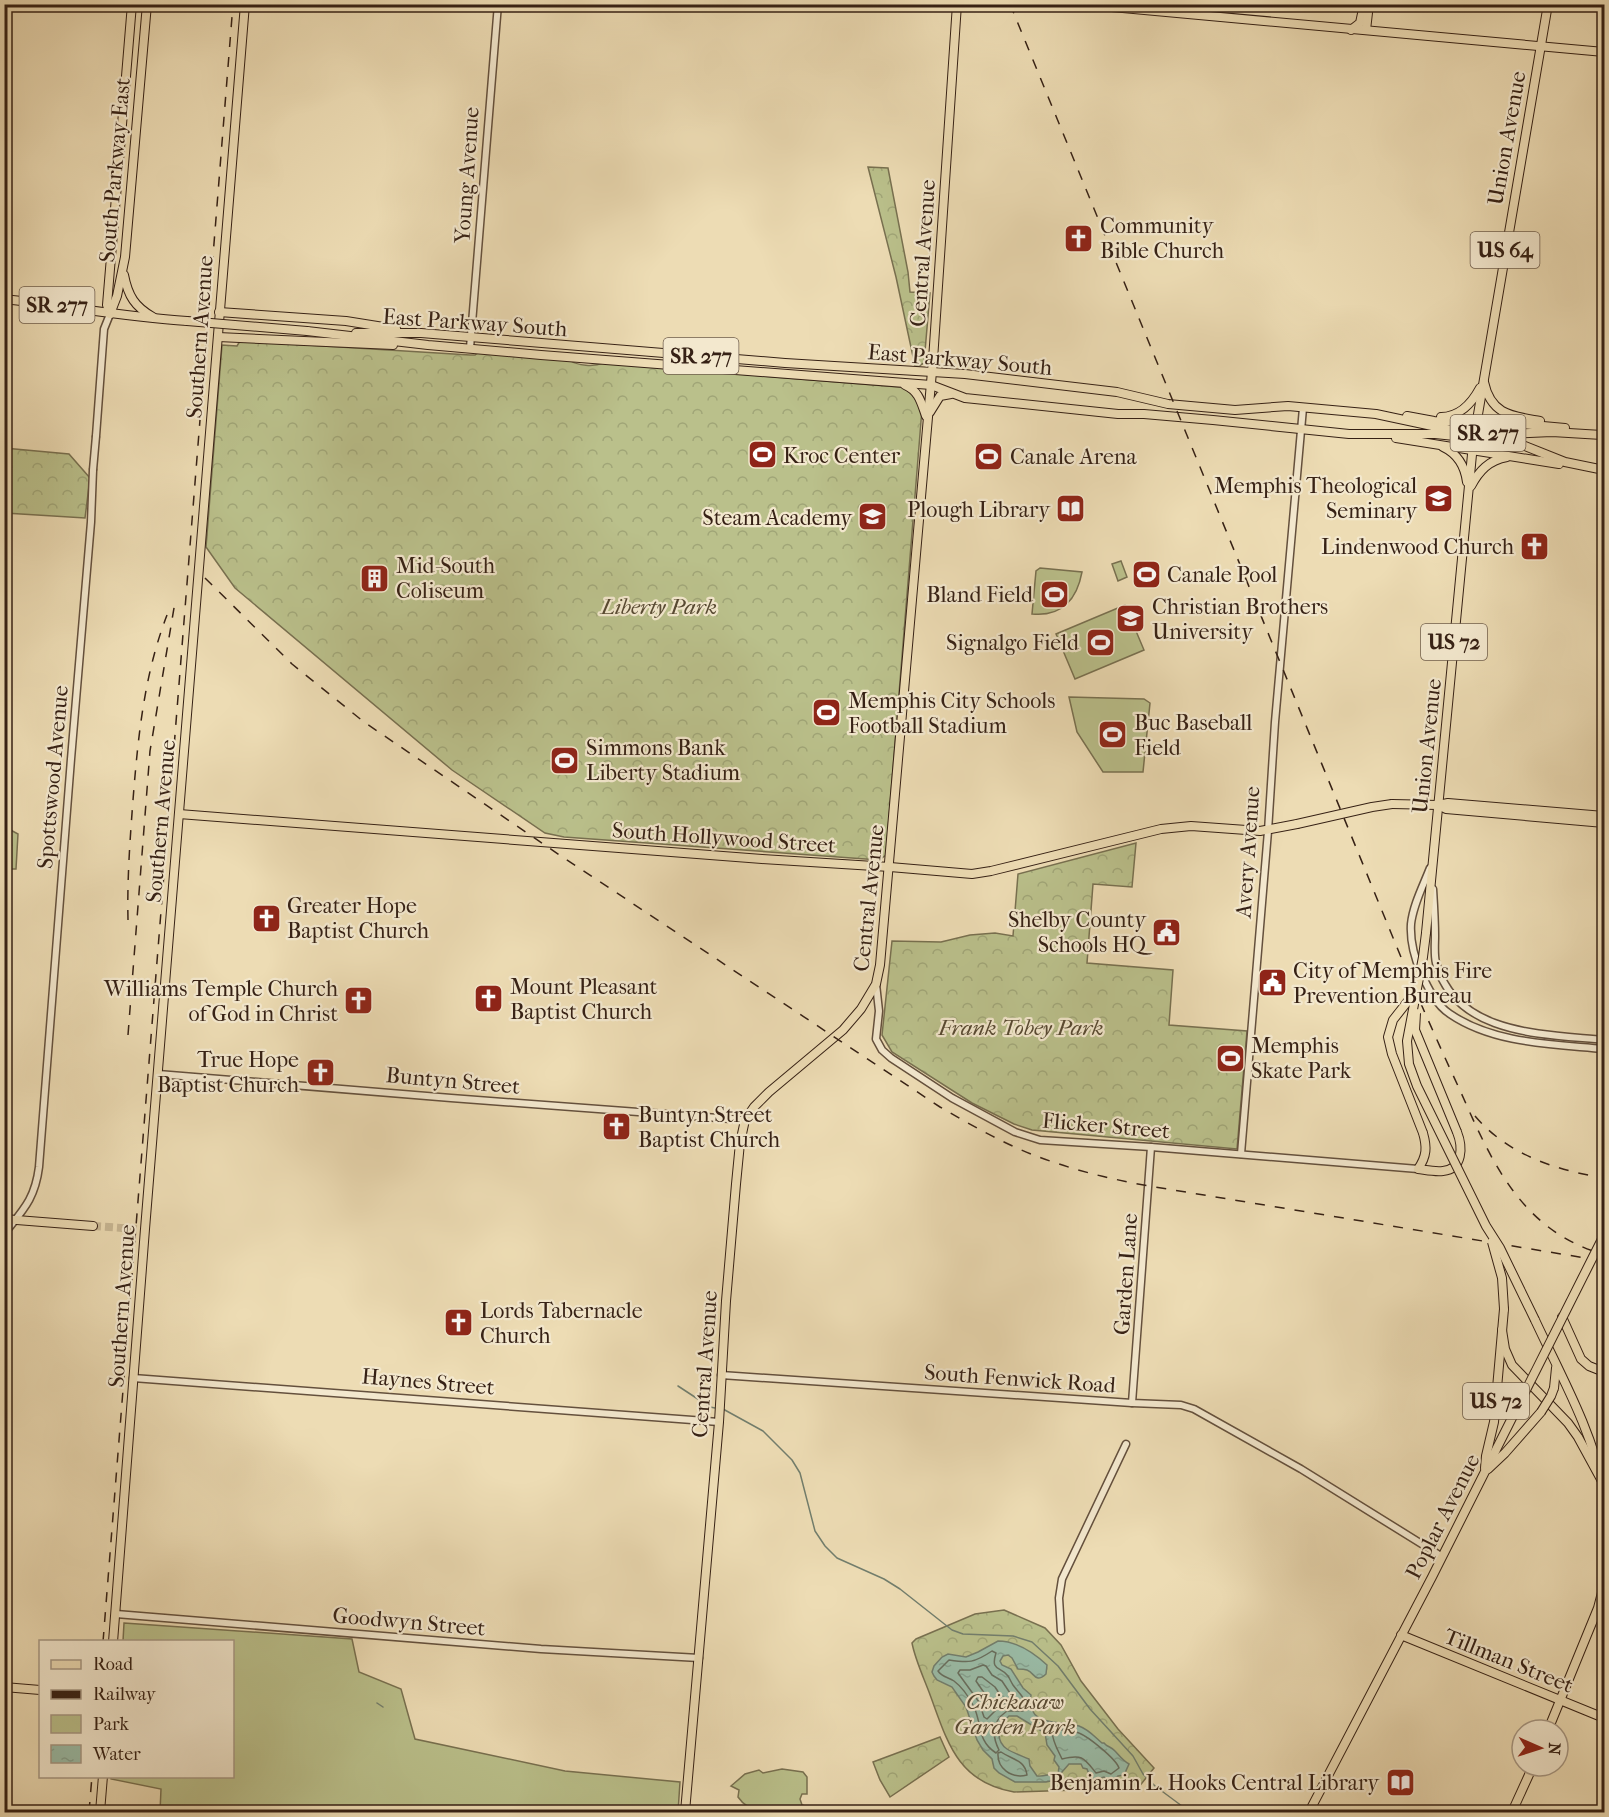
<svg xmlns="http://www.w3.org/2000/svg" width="1609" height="1817" viewBox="0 0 1609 1817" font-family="'IM FELL French Canon',serif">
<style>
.green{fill:#bac08b;stroke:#787050;stroke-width:1.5}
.forest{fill:url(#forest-crowns);stroke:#787050;stroke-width:1.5}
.water{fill:url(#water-ripples);stroke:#727e6d;stroke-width:1.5;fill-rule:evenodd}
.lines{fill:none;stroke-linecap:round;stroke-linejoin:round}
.shore{stroke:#686e5e;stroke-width:1.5}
.stream{stroke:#727e6d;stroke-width:1.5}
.major-tunnel{stroke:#c8b794;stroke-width:8;stroke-dasharray:8 4;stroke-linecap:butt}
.minor-casing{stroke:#64503d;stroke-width:9}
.major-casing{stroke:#362115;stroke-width:10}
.minor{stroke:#f3e8ce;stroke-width:6}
.major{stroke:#eddcb4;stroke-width:8}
.rail{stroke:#362115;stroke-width:1.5;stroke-dasharray:10 10;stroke-linecap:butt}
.minor-bridge-casing{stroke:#64503d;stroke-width:9;stroke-linecap:butt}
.major-bridge-casing{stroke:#362115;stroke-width:10;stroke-linecap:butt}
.minor-bridge{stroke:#f3e8ce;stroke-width:6}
.major-bridge{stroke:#eddcb4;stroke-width:8}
.labels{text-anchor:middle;stroke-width:4.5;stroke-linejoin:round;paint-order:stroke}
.shield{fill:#f3e8ce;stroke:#6f5d4c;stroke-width:1.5}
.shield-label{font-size:21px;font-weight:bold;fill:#362115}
.street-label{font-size:22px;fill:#362115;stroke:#f3e8ce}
.poi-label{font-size:22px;fill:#362115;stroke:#f3e8ce;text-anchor:start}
.park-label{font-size:22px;font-style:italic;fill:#574932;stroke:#f3e8ce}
</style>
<defs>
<pattern id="forest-crowns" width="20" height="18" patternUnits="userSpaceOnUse" patternTransform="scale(1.5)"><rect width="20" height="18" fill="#bac08b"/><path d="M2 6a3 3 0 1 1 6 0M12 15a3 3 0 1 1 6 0" fill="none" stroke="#a0a577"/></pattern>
<pattern id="water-ripples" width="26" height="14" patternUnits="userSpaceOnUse" patternTransform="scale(1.5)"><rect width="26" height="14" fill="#9abca7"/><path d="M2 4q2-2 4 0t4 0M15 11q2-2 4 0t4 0" fill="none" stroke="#85a18f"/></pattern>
</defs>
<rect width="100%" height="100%" fill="#eddcb4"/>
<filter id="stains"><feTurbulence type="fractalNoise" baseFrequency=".00333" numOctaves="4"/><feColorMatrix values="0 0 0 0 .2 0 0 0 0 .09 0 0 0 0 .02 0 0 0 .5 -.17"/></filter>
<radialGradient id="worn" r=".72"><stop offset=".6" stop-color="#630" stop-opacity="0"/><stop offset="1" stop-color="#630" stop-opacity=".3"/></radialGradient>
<g class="green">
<polygon points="1121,561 1127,577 1118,581 1112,564"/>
<path d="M1040,568L1082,572C1077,599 1062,617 1032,614L1036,571Z"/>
<polygon points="1125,605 1144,650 1075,679 1056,634"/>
<polygon points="1069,697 1144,699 1150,703 1143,772 1103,772 1077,732"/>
<polygon points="124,1623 352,1639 359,1672 401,1689 415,1739 565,1771 680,1782 678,1812 160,1812 161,1789 111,1779 111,1777 232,1776 232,1642 123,1641"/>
<path d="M782,1769L803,1772L807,1777V1794H802L800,1799L802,1805L805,1806C786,1816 751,1817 738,1797L739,1790L731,1786L745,1774L759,1770L763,1773Z"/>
</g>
<g class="forest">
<polygon points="868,167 888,168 908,272 910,292 930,293 924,363 919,366 915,366 896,277"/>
<path d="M240,341L470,355H475L478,353L569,360C578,366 594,367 603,363L911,388L922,409L886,855L879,860L564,837L545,833L452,770L235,588L206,547L222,345L237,346Z"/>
<polygon points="4,448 69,454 90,478 85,518 5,513"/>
<polygon points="5,827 18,834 16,869 5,869"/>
<polygon points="1136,843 1132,887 1093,884 1087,963 1173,970 1169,1025 1247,1031 1237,1149 1032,1130 1014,1124 972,1103 892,1052 882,1035 892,941 941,942 970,935 995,933 1013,936 1018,874"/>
<path d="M1004,1610L1045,1628L1061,1645L1081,1681L1118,1729L1154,1768L1138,1788L1014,1792C956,1782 947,1740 929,1692C923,1676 915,1659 912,1643L916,1639L975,1614Z"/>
<polygon points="940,1737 949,1757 890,1797 880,1780 873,1762"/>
</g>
<path class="water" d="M998,1641C1017,1641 1034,1653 1047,1665L1046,1674C1035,1684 1035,1673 1027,1670C1024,1669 1020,1669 1018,1669L1012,1658L1008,1655L1003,1656L1000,1661L1002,1665L1011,1669L1023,1688L1031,1695C1027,1728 1057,1720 1079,1726C1088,1729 1095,1737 1102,1743H1104C1107,1747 1112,1747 1115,1751C1119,1755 1122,1760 1129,1764L1124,1775L1118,1776L1110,1782L1104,1777L1093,1780L1090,1777L1087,1769L1083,1768L1081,1764H1069L1055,1780L1046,1782H1015L999,1773L994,1768L992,1759L983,1750L977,1740L966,1707L952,1687L937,1680L934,1676L932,1672L934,1666L942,1657L948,1654L966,1657L978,1652ZM1009,1716H1017L1045,1733L1047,1745L1055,1756L1054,1760L1059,1767L1058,1774C1050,1773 1045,1777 1037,1776L1030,1766L1029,1759C1022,1756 1013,1753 1007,1749C994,1740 999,1724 1009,1716Z"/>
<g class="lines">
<g class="shore">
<path d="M992,1651L996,1653C990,1672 1001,1666 1008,1676C1010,1679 1011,1682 1013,1685C1020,1695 1028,1698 1023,1711H1007C992,1721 991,1734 999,1750L996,1753C977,1741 982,1724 974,1707C970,1699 962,1687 954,1681C948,1677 942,1677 938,1671L949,1660C969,1663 974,1663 992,1651Z"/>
<polygon points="983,1665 986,1666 992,1675 1002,1681 1014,1699 1012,1702 1001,1705 987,1719 984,1717 979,1702 958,1673 960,1670 970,1670"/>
<polygon points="978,1677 982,1677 995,1687 999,1693 998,1697 992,1701 989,1700 976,1681"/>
<path d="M1054,1729C1062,1730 1072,1730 1079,1733C1089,1737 1116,1759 1119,1768L1111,1774L1104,1771L1096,1773C1084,1758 1083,1754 1062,1759C1058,1750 1053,1743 1052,1732Z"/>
<path d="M1001,1752C1013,1760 1025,1760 1027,1775C1011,1779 997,1768 998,1753Z"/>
</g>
<g class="stream">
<polyline points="678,1386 710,1407 715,1408"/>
<polyline points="723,1409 763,1431 792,1460 800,1473 815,1531 825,1546 837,1558 884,1579 900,1589 952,1630 963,1634 1013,1636 1032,1642 1058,1666 1090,1709 1133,1756 1143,1774 1155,1786 1190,1812"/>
<polyline points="377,1703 383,1707"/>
</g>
<polyline class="major-tunnel" points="93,1226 137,1229"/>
<defs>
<g id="minor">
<polyline points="470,348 498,4"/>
<polyline points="96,436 104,329 110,314"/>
<path d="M1430,868C1423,886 1413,905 1411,924C1410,940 1415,959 1421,973C1428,988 1436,1005 1450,1014C1494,1044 1553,1044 1604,1049"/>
<path d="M1433,889C1434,905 1435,920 1435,936C1435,944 1434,955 1436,963C1456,1036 1545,1034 1604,1040"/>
<polyline points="876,984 879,1011 876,1039 882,1050 891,1058 952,1098 1015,1132 1040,1140 1151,1147 1418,1169"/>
<polyline points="158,1074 451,1098 745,1120"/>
<polyline points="1241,1154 1268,831 1275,722 1303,408"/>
<path d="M4,1234C23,1210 35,1199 39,1167L71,759L91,522L93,470"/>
<polyline points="721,1375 1132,1403 1181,1405 1194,1409 1301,1469 1441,1556"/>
<polyline points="133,1378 719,1422"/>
<polyline points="1132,1403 1151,1147"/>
<polyline points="116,1614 541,1649 699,1658"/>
<polyline points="1061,1631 1059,1598 1062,1579 1126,1444"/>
</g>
<g id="major">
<polyline points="1079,4 1604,52"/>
<polyline points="1351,30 1360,23 1364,4"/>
<polyline points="1366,30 1369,4"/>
<path d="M124,275C128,296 135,307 153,317"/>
<path d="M4,299C66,306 126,317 187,321"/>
<polyline points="219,312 346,321 396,329"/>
<polyline points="110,314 117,296 125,257 147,4"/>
<polyline points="110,314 107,305 132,4"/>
<polyline points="307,331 428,345 541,355 931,385 965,398 1118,414 1144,414 1213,420 1349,434 1435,434 1504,441 1520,444 1565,462 1604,470"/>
<polyline points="356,333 421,333 785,363 965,374 1117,392 1168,404 1235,410 1288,406 1376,414 1451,430 1504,434 1552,432 1602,435"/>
<polyline points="218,337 393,345"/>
<path d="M1484,382C1491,415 1512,416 1540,421"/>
<path d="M905,385C919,391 921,402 926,416"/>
<polyline points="930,412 940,396 951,394"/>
<polyline points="1407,416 1434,421 1501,422 1565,428"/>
<path d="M1441,417C1459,417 1472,403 1480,388"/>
<polyline points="1476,426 1548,4"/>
<polyline points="1396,438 1559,464"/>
<path d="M1443,447C1458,454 1465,467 1467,482"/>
<path d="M1471,486C1479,471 1489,460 1507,457"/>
<polyline points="1392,804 1438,805 1448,803 1604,816"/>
<polyline points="1438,805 1446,809 1604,823"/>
<polyline points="179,814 762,859 890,867 972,874 991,871 1161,829 1191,826 1260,831 1297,824"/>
<polyline points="1426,933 1473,444"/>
<path d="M1423,1133C1427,1147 1427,1156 1418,1169C1426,1170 1435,1172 1443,1171C1463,1169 1463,1147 1457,1132"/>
<polyline points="4,1219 93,1226"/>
<polyline points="1562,1317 1581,1359 1589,1366 1604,1372"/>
<path d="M1535,1320C1561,1376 1592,1430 1604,1491"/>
<polyline points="1502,1330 1505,1349 1512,1365 1568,1423 1578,1437 1602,1481"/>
<polyline points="1554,1388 1556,1368"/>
<polyline points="1485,1468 1486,1456 1494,1422 1504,1309"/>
<polyline points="1488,1469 1505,1453 1541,1412"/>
<polyline points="1401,1635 1604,1718"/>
<polyline points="113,1642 145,1229 245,4"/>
<polyline points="4,1687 40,1690"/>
<polyline points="1548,1730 1598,1608 1604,1585"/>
<polyline points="100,1812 103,1776"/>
<polyline points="685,1812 719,1422 726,1301 736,1184 740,1143 745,1120 754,1107 769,1092 843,1030 861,1009 876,984 880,965 933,360 957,4"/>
<polyline points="1309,1812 1432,1577 1523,1396"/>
<polyline points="1512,1812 1533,1766"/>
</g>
</defs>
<use href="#minor" class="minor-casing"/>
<use href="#major" class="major-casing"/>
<use href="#minor" class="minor"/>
<use href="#major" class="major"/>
<g class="rail">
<path d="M1010,4L1410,979C1426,1015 1442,1052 1459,1088C1490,1158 1519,1228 1599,1253"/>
<path d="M205,578L292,664L364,722L561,856L940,1107C976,1128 1013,1149 1053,1162C1085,1173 1116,1180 1149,1186L1604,1261"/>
<path d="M128,920C127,880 130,840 133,800C138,737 144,675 167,615"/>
<polyline points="128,1035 150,751 175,602"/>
<path d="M1475,1116C1508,1155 1556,1170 1604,1178"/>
<polyline points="103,1642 233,4"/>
<polyline points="89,1812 92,1776"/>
</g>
<defs>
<polyline id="minor-bridge" points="93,470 96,436"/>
<g id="major-bridge">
<polyline points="187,321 307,331"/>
<polyline points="1473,444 1476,426"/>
<polyline points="1297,824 1372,807 1392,804"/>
<polyline points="1426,933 1423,957 1407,1041 1409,1064 1417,1086 1486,1226 1500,1248 1535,1320"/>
<polyline points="1415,992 1393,1020 1388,1037 1392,1054 1423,1133"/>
<polyline points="1416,1013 1415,1030 1457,1132"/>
<polyline points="1492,1242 1502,1278 1504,1309"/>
<polyline points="1523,1396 1604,1235"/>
<polyline points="1541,1412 1551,1396 1554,1388"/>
</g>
</defs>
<use href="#minor-bridge" class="minor-bridge-casing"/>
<use href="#major-bridge" class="major-bridge-casing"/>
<use href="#minor-bridge" class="minor-bridge"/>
<use href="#major-bridge" class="major-bridge"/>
</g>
<defs>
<symbol id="church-square" viewBox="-11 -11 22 22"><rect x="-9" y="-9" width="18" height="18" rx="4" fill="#8f2418" stroke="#f3e8ce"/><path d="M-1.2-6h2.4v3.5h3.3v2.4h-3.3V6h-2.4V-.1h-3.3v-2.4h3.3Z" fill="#fff"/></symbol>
<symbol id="stadium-square" viewBox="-11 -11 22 22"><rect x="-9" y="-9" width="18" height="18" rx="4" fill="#8f2418" stroke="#f3e8ce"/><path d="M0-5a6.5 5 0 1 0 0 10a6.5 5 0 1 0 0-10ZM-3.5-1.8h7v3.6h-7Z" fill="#fff"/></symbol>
<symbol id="university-square" viewBox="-11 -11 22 22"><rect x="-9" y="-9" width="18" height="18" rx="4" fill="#8f2418" stroke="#f3e8ce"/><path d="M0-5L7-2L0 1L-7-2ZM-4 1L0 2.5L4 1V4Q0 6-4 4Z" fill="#fff"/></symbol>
<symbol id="library-square" viewBox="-11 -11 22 22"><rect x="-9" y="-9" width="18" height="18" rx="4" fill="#8f2418" stroke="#f3e8ce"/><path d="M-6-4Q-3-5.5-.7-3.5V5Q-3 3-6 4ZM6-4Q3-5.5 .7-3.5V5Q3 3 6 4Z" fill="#fff"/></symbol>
<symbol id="school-square" viewBox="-11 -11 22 22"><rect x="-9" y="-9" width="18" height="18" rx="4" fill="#8f2418" stroke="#f3e8ce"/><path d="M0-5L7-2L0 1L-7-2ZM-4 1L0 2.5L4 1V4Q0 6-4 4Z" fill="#fff"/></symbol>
<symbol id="building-square" viewBox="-11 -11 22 22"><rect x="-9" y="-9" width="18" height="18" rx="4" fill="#8f2418" stroke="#f3e8ce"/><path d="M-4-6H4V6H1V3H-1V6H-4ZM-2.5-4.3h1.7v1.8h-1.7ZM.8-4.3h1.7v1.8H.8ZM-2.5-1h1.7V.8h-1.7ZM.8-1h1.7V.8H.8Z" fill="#fff"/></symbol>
<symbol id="civic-square" viewBox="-11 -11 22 22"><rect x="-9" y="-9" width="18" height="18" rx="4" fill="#8f2418" stroke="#f3e8ce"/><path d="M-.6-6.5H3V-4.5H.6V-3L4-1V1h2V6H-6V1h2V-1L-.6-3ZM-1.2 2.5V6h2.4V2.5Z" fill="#fff"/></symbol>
</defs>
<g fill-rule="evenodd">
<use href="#church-square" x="1062" y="222" width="33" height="33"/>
<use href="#stadium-square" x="746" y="438" width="33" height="33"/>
<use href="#stadium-square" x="972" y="440" width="33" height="33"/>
<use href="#university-square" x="1422" y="482" width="33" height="33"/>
<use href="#library-square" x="1054" y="492" width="33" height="33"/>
<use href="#school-square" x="856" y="500" width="33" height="33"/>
<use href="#church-square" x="1518" y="530" width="33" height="33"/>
<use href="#stadium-square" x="1130" y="558" width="33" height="33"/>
<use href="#building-square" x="358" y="562" width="33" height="33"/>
<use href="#stadium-square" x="1038" y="578" width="33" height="33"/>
<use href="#university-square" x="1114" y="602" width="33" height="33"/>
<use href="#stadium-square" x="1084" y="626" width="33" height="33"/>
<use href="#stadium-square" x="810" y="696" width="33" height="33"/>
<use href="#stadium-square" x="1096" y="718" width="33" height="33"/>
<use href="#stadium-square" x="548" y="744" width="33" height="33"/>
<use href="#church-square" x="250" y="902" width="33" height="33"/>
<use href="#civic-square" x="1150" y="916" width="33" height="33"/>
<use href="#civic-square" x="1256" y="966" width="33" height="33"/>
<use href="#church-square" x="472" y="982" width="33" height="33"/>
<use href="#church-square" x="342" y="984" width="33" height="33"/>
<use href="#stadium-square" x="1214" y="1042" width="33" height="33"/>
<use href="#church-square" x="304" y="1056" width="33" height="33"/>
<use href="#church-square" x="600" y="1110" width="33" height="33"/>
<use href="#church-square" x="442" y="1306" width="33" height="33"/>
<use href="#library-square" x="1384" y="1766" width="33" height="33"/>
</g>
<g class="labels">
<g class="shield">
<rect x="1470.5" y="232" width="69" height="36" rx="4.5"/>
<rect x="19.5" y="287" width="75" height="36" rx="4.5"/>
<rect x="663.5" y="338" width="75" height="36" rx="4.5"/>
<rect x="1450.5" y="415" width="75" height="36" rx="4.5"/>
<rect x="1421" y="624" width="66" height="36" rx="4.5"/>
<rect x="1463" y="1383" width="66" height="36" rx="4.5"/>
</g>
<g class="shield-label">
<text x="1505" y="257">US 64</text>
<text x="57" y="312">SR 277</text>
<text x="701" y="363">SR 277</text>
<text x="1488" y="440">SR 277</text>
<text x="1454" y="649">US 72</text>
<text x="1496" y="1408">US 72</text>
</g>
<g class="street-label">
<text transform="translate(1506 138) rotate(-80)" y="8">Union Avenue</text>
<text transform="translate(114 170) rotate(-85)" y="8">South Parkway East</text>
<text transform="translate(466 175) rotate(-86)" y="8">Young Avenue</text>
<text transform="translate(922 253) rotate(-86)" y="8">Central Avenue</text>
<text transform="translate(475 322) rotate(4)" y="8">East Parkway South</text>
<text transform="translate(199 337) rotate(-86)" y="8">Southern Avenue</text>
<text transform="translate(960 359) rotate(5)" y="8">East Parkway South</text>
<text transform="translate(1426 746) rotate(-84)" y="8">Union Avenue</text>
<text transform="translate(52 777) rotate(-85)" y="8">Spottswood Avenue</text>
<text transform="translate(160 821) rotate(-85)" y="8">Southern Avenue</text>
<text transform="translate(724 837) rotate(4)" y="8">South Hollywood Street</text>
<text transform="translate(1247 852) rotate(-86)" y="8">Avery Avenue</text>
<text transform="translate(868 898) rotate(-84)" y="8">Central Avenue</text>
<text transform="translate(453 1080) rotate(5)" y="8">Buntyn Street</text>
<text transform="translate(1106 1125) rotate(5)" y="8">Flicker Street</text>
<text transform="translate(1125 1274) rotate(-86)" y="8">Garden Lane</text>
<text transform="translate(121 1306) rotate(-86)" y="8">Southern Avenue</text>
<text transform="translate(704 1364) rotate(-86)" y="8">Central Avenue</text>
<text transform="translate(1020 1378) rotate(4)" y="8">South Fenwick Road</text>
<text transform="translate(428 1381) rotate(5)" y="8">Haynes Street</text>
<text transform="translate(1442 1516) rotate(-63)" y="8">Poplar Avenue</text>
<text transform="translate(409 1621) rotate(5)" y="8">Goodwyn Street</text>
<text transform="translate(1509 1660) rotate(22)" y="8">Tillman Street</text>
</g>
<g class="poi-label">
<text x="1100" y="233">Community<tspan x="1100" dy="25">Bible Church</tspan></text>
<text x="783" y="463">Kroc Center</text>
<text x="1010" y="464">Canale Arena</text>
<text x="1417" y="493" text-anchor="end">Memphis Theological<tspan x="1417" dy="25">Seminary</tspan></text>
<text x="1050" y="517" text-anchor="end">Plough Library</text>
<text x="852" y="525" text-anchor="end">Steam Academy</text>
<text x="1514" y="554" text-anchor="end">Lindenwood Church</text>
<text x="396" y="573">Mid-South<tspan x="396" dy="25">Coliseum</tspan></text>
<text x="1167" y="582">Canale Pool</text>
<text x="1033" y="602" text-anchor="end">Bland Field</text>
<text x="1152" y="614">Christian Brothers<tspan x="1152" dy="25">University</tspan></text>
<text x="1079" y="650" text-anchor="end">Signalgo Field</text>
<text x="848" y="708">Memphis City Schools<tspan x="848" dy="25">Football Stadium</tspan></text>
<text x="1134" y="730">Buc Baseball<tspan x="1134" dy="25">Field</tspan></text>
<text x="586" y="755">Simmons Bank<tspan x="586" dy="25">Liberty Stadium</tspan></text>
<text x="287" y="913">Greater Hope<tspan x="287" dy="25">Baptist Church</tspan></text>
<text x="1146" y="927" text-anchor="end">Shelby County<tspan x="1146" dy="25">Schools HQ</tspan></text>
<text x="1293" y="978">City of Memphis Fire<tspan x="1293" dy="25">Prevention Bureau</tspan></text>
<text x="510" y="994">Mount Pleasant<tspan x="510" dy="25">Baptist Church</tspan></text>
<text x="338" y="996" text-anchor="end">Williams Temple Church<tspan x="338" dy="25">of God in Christ</tspan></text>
<text x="1251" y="1053">Memphis<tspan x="1251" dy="25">Skate Park</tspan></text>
<text x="299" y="1067" text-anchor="end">True Hope<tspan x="299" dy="25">Baptist Church</tspan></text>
<text x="638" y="1122">Buntyn Street<tspan x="638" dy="25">Baptist Church</tspan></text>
<text x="480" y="1318">Lords Tabernacle<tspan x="480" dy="25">Church</tspan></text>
<text x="1379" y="1790" text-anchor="end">Benjamin L. Hooks Central Library</text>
</g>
<g class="park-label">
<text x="659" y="614">Liberty Park</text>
<text x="1021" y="1035">Frank Tobey Park</text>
<text x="1015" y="1709">Chickasaw<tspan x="1015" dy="25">Garden Park</tspan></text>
</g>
</g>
<rect width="1609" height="1817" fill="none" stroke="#eddcb4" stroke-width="24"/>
<rect x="6" y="6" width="1597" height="1805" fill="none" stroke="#362115" stroke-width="3"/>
<rect x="12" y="12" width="1585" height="1793" fill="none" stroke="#362115" stroke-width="1.5"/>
<rect x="39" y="1640" width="195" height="138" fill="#f3e8ce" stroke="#a79884" stroke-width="1.5"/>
<rect x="51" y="1660" width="30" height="9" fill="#eddcb4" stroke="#a79884" stroke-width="1.5"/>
<text x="93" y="1670" font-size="18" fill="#362115">Road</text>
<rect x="51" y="1690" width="30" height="9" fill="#362115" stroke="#a79884" stroke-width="1.5"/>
<text x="93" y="1700" font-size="18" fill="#362115">Railway</text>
<rect x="51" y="1715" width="30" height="18" fill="#bac08b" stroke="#a79884" stroke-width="1.5"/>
<text x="93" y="1730" font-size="18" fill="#362115">Park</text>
<rect x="51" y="1745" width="30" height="18" fill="url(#water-ripples)" stroke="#a79884" stroke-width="1.5"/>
<text x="93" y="1760" font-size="18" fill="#362115">Water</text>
<g transform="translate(1540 1748) rotate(93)"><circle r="28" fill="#f3e8ce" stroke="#a79884" stroke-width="1.5"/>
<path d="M0-4.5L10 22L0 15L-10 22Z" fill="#8f2418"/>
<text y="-9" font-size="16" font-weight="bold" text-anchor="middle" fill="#362115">N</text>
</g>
<rect width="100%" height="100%" filter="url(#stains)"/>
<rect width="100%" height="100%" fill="url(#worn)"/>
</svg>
